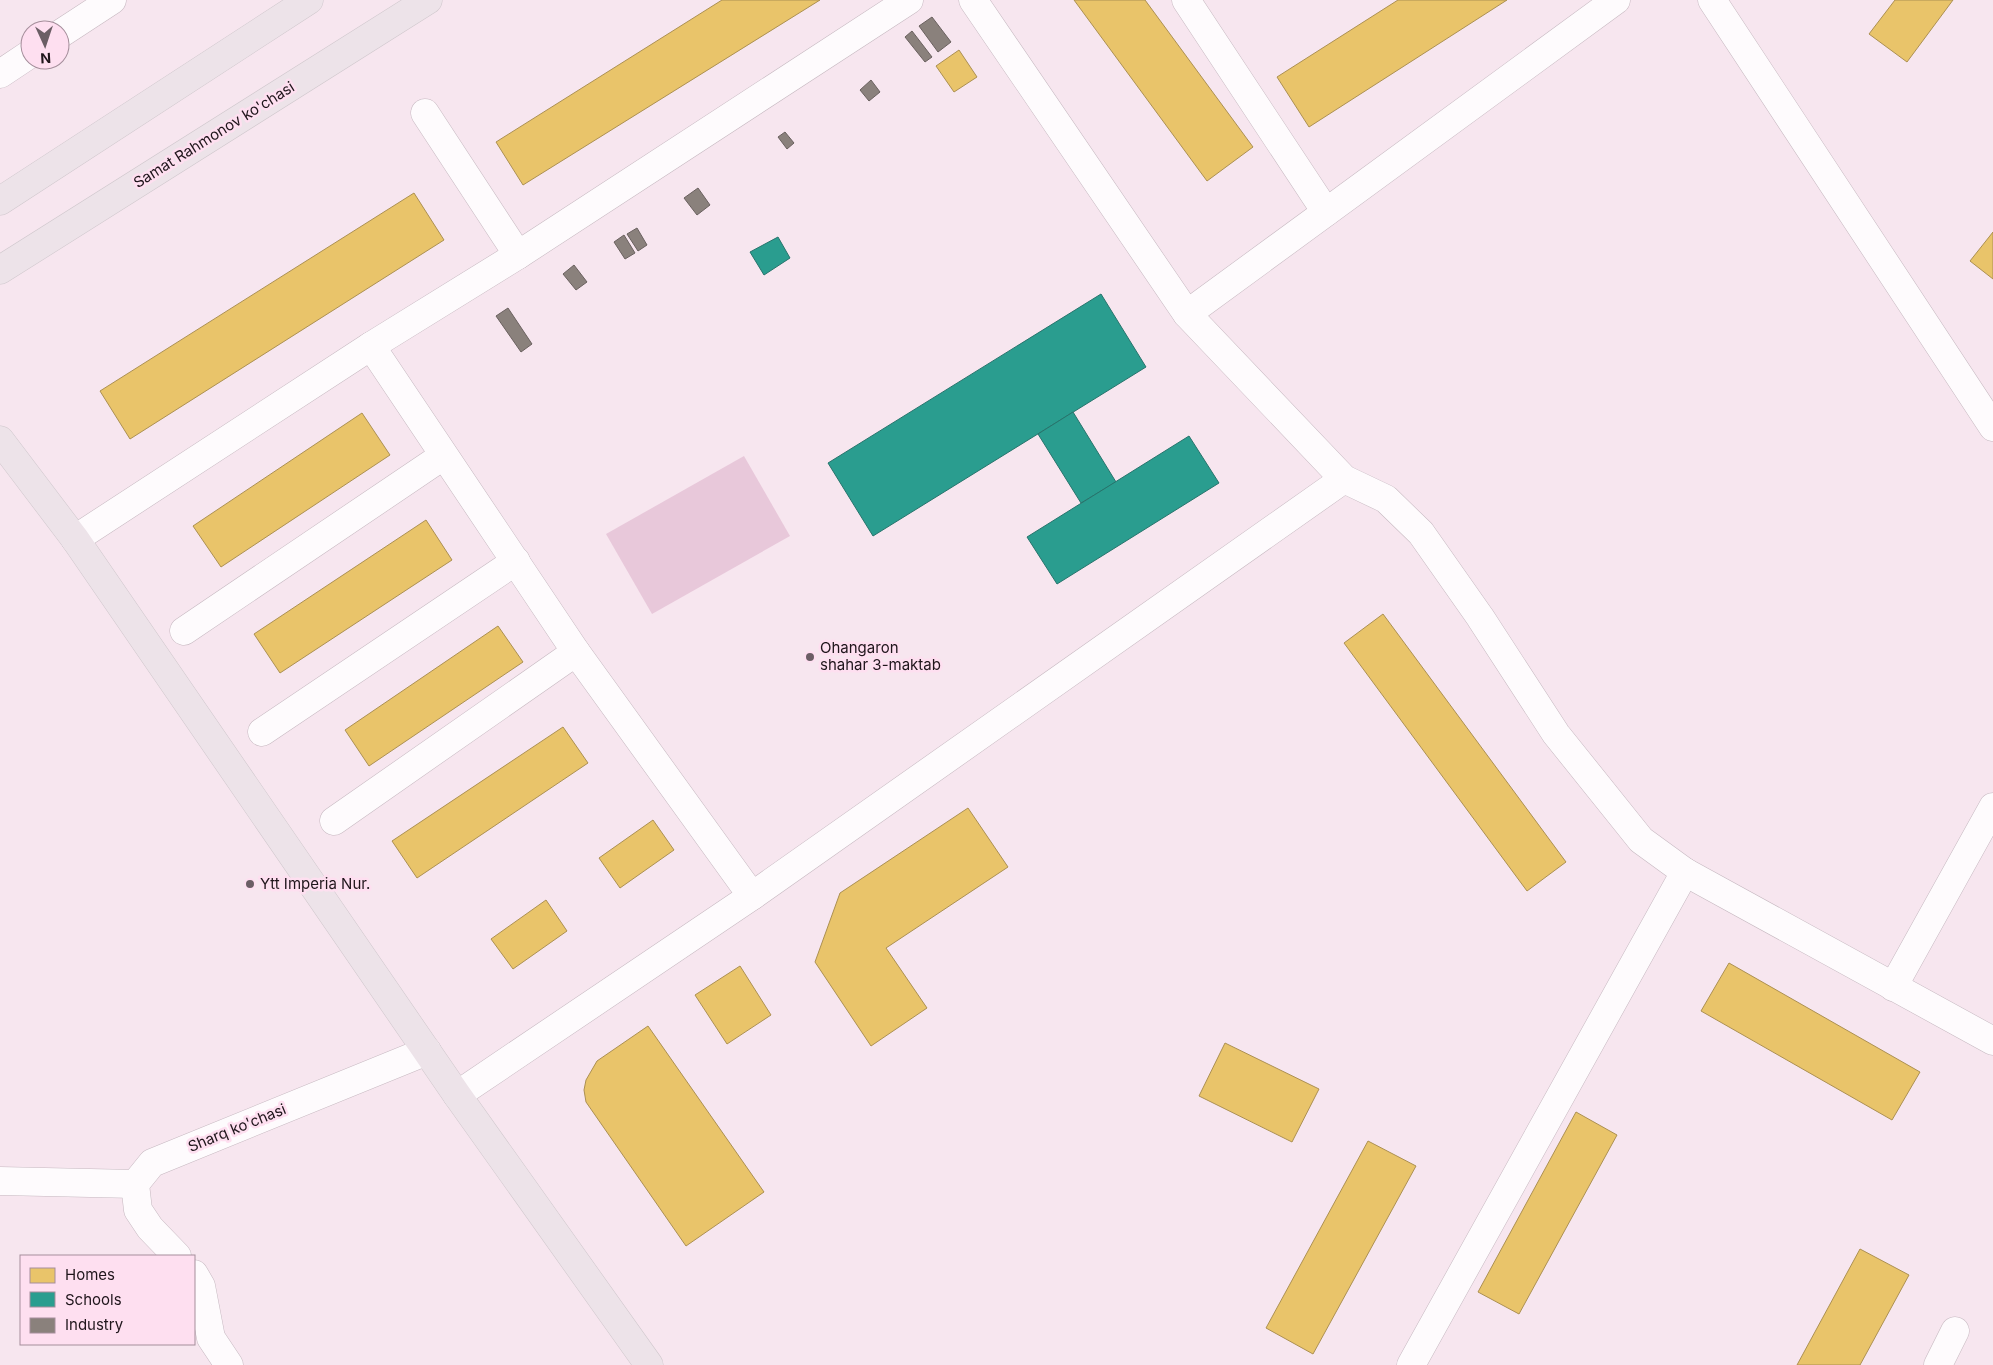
<svg xmlns="http://www.w3.org/2000/svg" width="1993" height="1365" viewBox="0 0 1993 1365" font-family="Inter,sans-serif">
<style>
.green{fill:#e8c8da}
.homes{fill:#e9c46a;stroke:#ac9052}
.schools{fill:#2a9d8f;stroke:#27746c}
.industry{fill:#8a817c;stroke:#6a615f}
.lines{fill:none;stroke-linecap:round;stroke-linejoin:round}
.minor-casing{stroke:#c6b8c0;stroke-width:29}
.major-casing{stroke:#cfc7cc;stroke-width:29}
.minor{stroke:#fefbfd;stroke-width:28}
.major{stroke:#ede3e9;stroke-width:28}
.poi-dot{fill:#6b5e65;stroke:#fedff0;stroke-width:2}
.labels{text-anchor:middle;stroke-width:5;stroke-linejoin:round;paint-order:stroke}
.street-label{font-size:15px;fill:#1f151b;stroke:#fedff0}
.poi-label{font-size:15px;fill:#1f151b;stroke:#fedff0;text-anchor:start}
</style>
<rect width="100%" height="100%" fill="#f7e6ef"/>
<polygon class="green" points="744,456 790,536 652,614 606,534"/>
<g class="homes">
<polygon points="722,0 820,0 523,185 496,142"/>
<polygon points="1074,0 1145,0 1253,147 1207,181"/>
<polygon points="1398,0 1507,0 1309,127 1277,77"/>
<polygon points="1895,0 1953,0 1907,62 1869,34"/>
<polygon points="959,50 977,77 954,92 936,66"/>
<polygon points="414,193 444,240 130,439 100,391"/>
<polygon points="1993,232 1993,279 1970,261"/>
<polygon points="362,413 390,455 221,567 193,526"/>
<polygon points="426,520 452,560 280,673 254,634"/>
<polygon points="1383,614 1566,862 1527,891 1344,643"/>
<polygon points="498,626 523,662 369,766 345,730"/>
<polygon points="563,727 588,763 417,878 392,841"/>
<polygon points="968,808 1008,867 886,948 927,1008 871,1046 815,962 840,893"/>
<polygon points="653,820 674,850 620,888 599,858"/>
<polygon points="546,900 567,931 513,969 491,939"/>
<polygon points="1729,963 1920,1072 1892,1120 1701,1011"/>
<polygon points="740,966 771,1015 727,1044 695,995"/>
<polygon points="648,1026 764,1192 686,1246 586,1102 584,1090 586,1080 597,1061"/>
<polygon points="1225,1043 1319,1089 1292,1142 1199,1096"/>
<polygon points="1576,1112 1617,1135 1519,1314 1478,1292"/>
<polygon points="1368,1141 1416,1166 1313,1354 1266,1328"/>
<polygon points="1860,1249 1909,1275 1860,1365 1797,1365"/>
</g>
<g class="schools">
<polygon points="778,237 790,258 764,275 750,252"/>
<polygon points="1101,294 1146,367 873,536 828,463"/>
<polygon points="1073,412 1116,482 1081,503 1038,434"/>
<polygon points="1189,436 1219,483 1057,584 1027,537"/>
</g>
<g class="industry">
<polygon points="932,17 951,42 938,52 919,26"/>
<polygon points="912,31 932,57 925,62 905,37"/>
<polygon points="871,80 880,92 869,101 860,90"/>
<polygon points="785,132 794,143 787,149 778,137"/>
<polygon points="698,188 710,205 697,215 684,198"/>
<polygon points="637,228 647,245 638,251 627,234"/>
<polygon points="624,235 635,253 625,259 614,242"/>
<polygon points="574,265 587,282 576,290 563,274"/>
<polygon points="508,308 532,344 521,352 496,316"/>
</g>
<g class="lines">
<defs>
<g id="minor">
<polyline points="973,0 1187,314 1344,479 1386,499 1421,533 1480,617 1556,734 1641,840 1685,872 1993,1041"/>
<polyline points="1186,0 1326,212"/>
<polyline points="1712,0 1993,427"/>
<polyline points="60,34 112,0"/>
<polyline points="0,74 30,54"/>
<polyline points="425,113 518,255"/>
<polyline points="1187,314 1616,0"/>
<polyline points="371,346 576,652 752,896"/>
<polyline points="75,539 371,346 518,255 909,0"/>
<polyline points="184,631 443,456"/>
<polyline points="262,732 516,561"/>
<polyline points="334,821 576,652"/>
<polyline points="1893,987 1993,807"/>
<polyline points="457,1095 752,896 1344,479"/>
<polyline points="0,1181 135,1184"/>
<polyline points="177,1256 150,1228 138,1210 135,1184 152,1163 427,1051"/>
<polyline points="194,1274 201,1286 211,1338 229,1365"/>
<polyline points="1411,1365 1685,872"/>
<polyline points="1938,1365 1955,1331"/>
</g>
<g id="major">
<polyline points="0,201 309,0"/>
<polyline points="0,270 428,0"/>
<polyline points="0,440 75,539 457,1095 649,1365"/>
</g>
</defs>
<use href="#minor" class="minor-casing"/>
<use href="#major" class="major-casing"/>
<use href="#minor" class="minor"/>
<use href="#major" class="major"/>
</g>
<g class="poi-dot">
<circle cx="810" cy="657" r="5"/>
<circle cx="250" cy="884" r="5"/>
</g>
<g class="labels">
<g class="street-label">
<text transform="translate(214 135) rotate(-32)" y="5">Samat Rahmonov ko'chasi</text>
<text transform="translate(237 1128) rotate(-22)" y="5">Sharq ko'chasi</text>
</g>
<g class="poi-label">
<text x="820" y="653">Ohangaron<tspan x="820" dy="17">shahar 3-maktab</tspan></text>
<text x="260" y="889">Ytt Imperia Nur.</text>
</g>
</g>
<rect x="20" y="1255" width="175" height="90" fill="#fedff0" stroke="#a58e9b"/>
<rect x="30" y="1268" width="25" height="15" fill="#e9c46a" stroke="#a58e9b"/>
<text x="65" y="1280" font-size="15" fill="#1f151b">Homes</text>
<rect x="30" y="1292" width="25" height="15" fill="#2a9d8f" stroke="#a58e9b"/>
<text x="65" y="1305" font-size="15" fill="#1f151b">Schools</text>
<rect x="30" y="1318" width="25" height="15" fill="#8a817c" stroke="#a58e9b"/>
<text x="65" y="1330" font-size="15" fill="#1f151b">Industry</text>
<g transform="translate(45 45) rotate(177)"><circle r="24" fill="#fedff0" stroke="#a58e9b"/>
<path d="M0-4L9 19L0 12L-9 19Z" fill="#6b5e65"/>
<text y="-8" font-size="14" font-weight="bold" text-anchor="middle" fill="#1f151b">N</text>
</g>
</svg>
